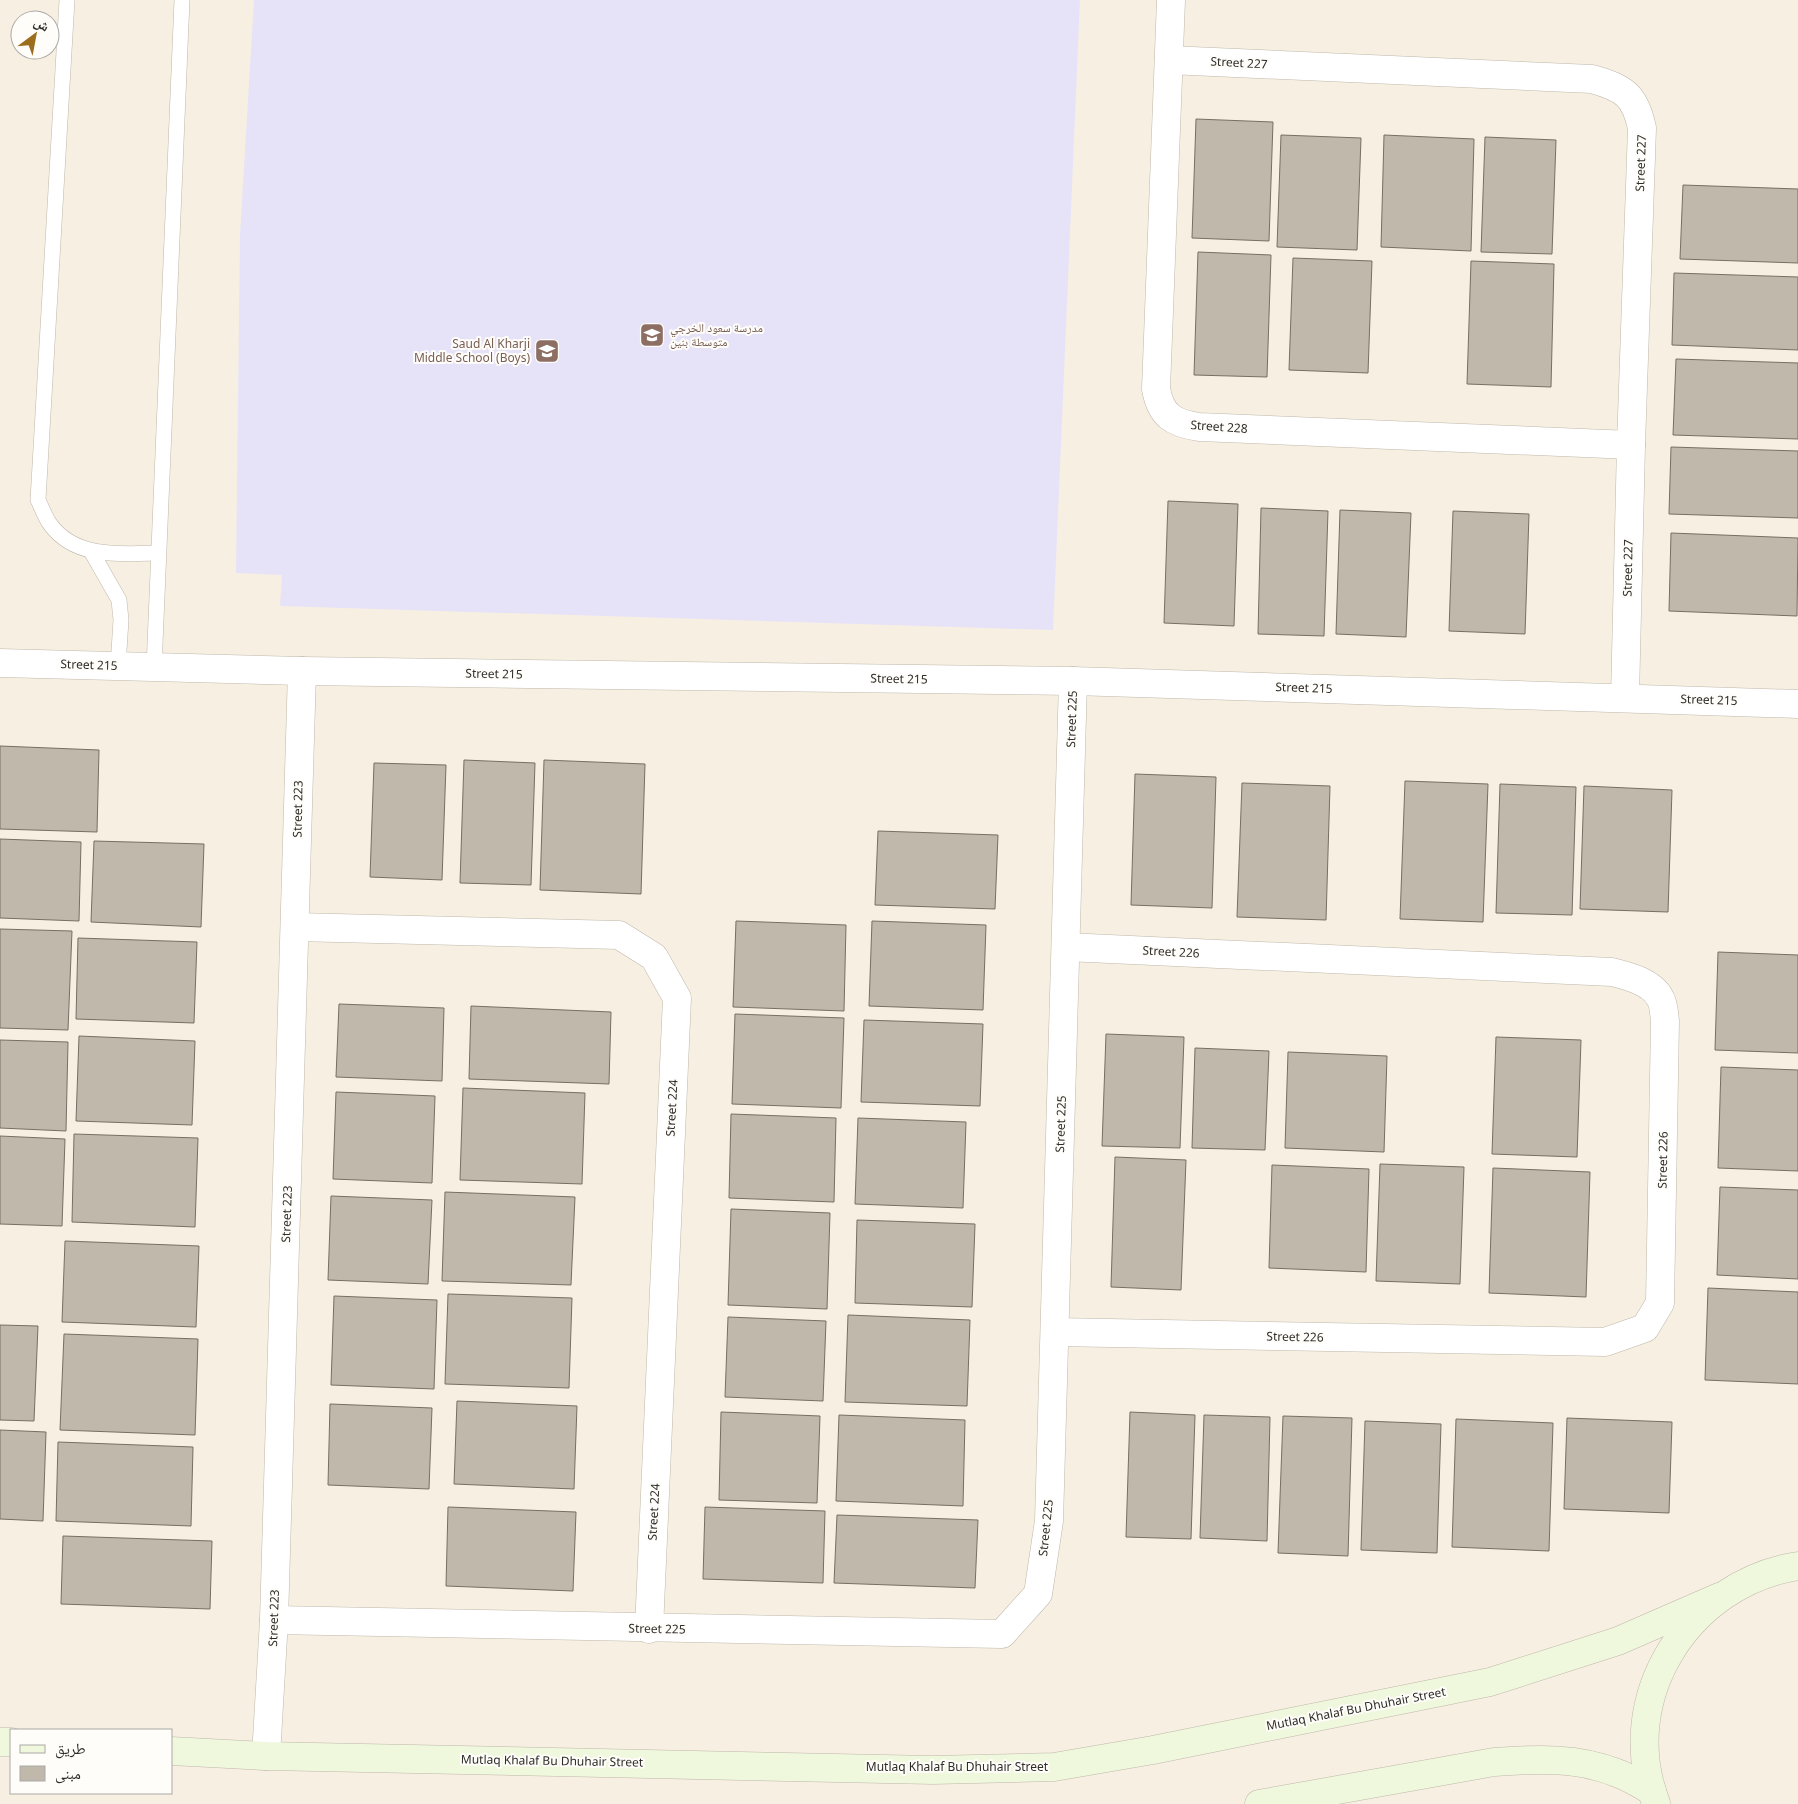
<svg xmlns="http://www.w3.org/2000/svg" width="1798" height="1804" viewBox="0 0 1798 1804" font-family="'Noto Sans','Noto Naskh Arabic',sans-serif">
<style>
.education{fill:#e6e3f9}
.building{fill:#c0b8ab;stroke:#766f63}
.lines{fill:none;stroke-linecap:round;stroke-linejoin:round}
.lane-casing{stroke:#bfb8ab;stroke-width:16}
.street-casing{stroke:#bfb8ab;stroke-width:29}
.secondary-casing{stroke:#bfb8ab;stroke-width:29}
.lane{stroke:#fff;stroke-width:15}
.street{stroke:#fff;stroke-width:28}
.secondary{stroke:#eff7dc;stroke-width:28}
.labels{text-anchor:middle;stroke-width:4;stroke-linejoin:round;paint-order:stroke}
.street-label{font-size:12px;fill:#2e2c27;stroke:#fffdfa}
.education-label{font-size:12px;fill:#785e54;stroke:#fffdfa;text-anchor:start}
</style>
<rect width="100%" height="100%" fill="#f7efe1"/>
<polygon class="education" points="254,0 1080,0 1053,630 280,606 282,575 236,573 240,234"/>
<g class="building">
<polygon points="1196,119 1273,122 1269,241 1192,238"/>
<polygon points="1281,135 1361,138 1357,250 1277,247"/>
<polygon points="1384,135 1474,139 1471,251 1381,247"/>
<polygon points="1485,137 1556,140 1552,254 1481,252"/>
<polygon points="1683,185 1798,189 1798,263 1680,259"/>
<polygon points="1198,252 1271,255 1267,377 1194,375"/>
<polygon points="1293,258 1372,261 1368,373 1289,370"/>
<polygon points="1471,261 1554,264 1551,387 1467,384"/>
<polygon points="1674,273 1798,277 1798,350 1672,345"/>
<polygon points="1676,359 1798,363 1798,439 1673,435"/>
<polygon points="1671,447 1798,451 1798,518 1669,514"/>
<polygon points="1168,501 1238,504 1234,626 1164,623"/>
<polygon points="1261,508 1328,511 1324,636 1258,634"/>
<polygon points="1340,510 1411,513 1406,637 1336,634"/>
<polygon points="1453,511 1529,514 1525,634 1449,631"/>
<polygon points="1671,533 1798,538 1797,616 1669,611"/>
<polygon points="0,746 99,750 97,832 0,829"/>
<polygon points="464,760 535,763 531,885 460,883"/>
<polygon points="544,760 645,764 641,894 540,890"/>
<polygon points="374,763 446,765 442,880 370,877"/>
<polygon points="1135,774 1216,777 1212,908 1131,905"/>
<polygon points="1405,781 1488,784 1483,922 1400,919"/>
<polygon points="1242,783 1330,786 1326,920 1237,917"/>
<polygon points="1500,784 1576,787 1572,915 1496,913"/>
<polygon points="1584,786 1672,790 1668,912 1580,909"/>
<polygon points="878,831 998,835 995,909 875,905"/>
<polygon points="0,839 81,842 79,921 0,918"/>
<polygon points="94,841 204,844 201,927 91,922"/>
<polygon points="736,921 846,925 844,1011 733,1007"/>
<polygon points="872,921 986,925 983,1010 869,1006"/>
<polygon points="0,929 72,931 68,1030 0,1028"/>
<polygon points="78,938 197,942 194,1023 76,1019"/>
<polygon points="1718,952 1798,955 1798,1053 1715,1050"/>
<polygon points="339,1004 444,1008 442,1081 336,1077"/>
<polygon points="471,1006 611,1012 609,1084 469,1079"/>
<polygon points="735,1014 844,1018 841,1108 732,1104"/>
<polygon points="864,1020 983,1024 980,1106 861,1102"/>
<polygon points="1106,1034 1184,1037 1180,1148 1102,1146"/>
<polygon points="79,1036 195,1041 192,1125 76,1121"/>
<polygon points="1496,1037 1581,1040 1577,1157 1492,1154"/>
<polygon points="0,1040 68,1042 66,1131 0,1128"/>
<polygon points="1195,1048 1269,1051 1265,1150 1192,1148"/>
<polygon points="1288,1052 1387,1056 1384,1152 1285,1148"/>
<polygon points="1721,1067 1798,1070 1798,1171 1718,1168"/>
<polygon points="463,1088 585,1093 582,1184 460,1180"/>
<polygon points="336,1092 435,1096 432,1183 333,1179"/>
<polygon points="731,1114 836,1118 834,1202 729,1198"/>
<polygon points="858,1118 966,1122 963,1208 855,1204"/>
<polygon points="74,1134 198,1138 195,1227 72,1222"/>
<polygon points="0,1136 65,1139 62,1226 0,1224"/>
<polygon points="1115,1157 1186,1160 1181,1290 1111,1287"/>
<polygon points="1380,1164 1464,1167 1460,1284 1376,1281"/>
<polygon points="1272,1165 1369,1169 1366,1272 1269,1268"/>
<polygon points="1493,1168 1590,1172 1586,1297 1489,1293"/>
<polygon points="1720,1187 1798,1190 1798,1279 1717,1275"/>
<polygon points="445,1192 575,1197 571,1285 442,1281"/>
<polygon points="331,1196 432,1200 428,1284 328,1280"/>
<polygon points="731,1209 830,1213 827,1309 728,1305"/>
<polygon points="857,1220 975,1224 972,1307 855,1303"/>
<polygon points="65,1241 199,1246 196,1327 62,1322"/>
<polygon points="1708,1288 1798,1292 1798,1384 1705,1380"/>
<polygon points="448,1294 572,1298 569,1388 445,1384"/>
<polygon points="334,1296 437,1300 434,1389 331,1385"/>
<polygon points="848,1315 970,1320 967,1406 845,1402"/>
<polygon points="728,1317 826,1321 823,1401 725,1397"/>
<polygon points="0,1325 38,1326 34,1421 0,1420"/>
<polygon points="64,1334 198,1339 195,1435 60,1430"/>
<polygon points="457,1401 577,1406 574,1489 454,1484"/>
<polygon points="330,1404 432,1408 429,1489 328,1485"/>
<polygon points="721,1412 820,1416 817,1503 719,1500"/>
<polygon points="1130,1412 1195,1415 1191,1539 1126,1537"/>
<polygon points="839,1415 965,1420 963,1506 836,1501"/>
<polygon points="1204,1415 1270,1417 1267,1541 1200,1538"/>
<polygon points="1283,1416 1352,1418 1348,1556 1278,1553"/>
<polygon points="1567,1418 1672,1422 1669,1513 1564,1509"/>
<polygon points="1456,1419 1553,1423 1549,1551 1452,1547"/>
<polygon points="1365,1421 1441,1424 1437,1553 1361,1550"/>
<polygon points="0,1430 46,1432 43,1521 0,1519"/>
<polygon points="58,1442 193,1447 191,1526 56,1521"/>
<polygon points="448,1507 576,1512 573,1591 446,1586"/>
<polygon points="705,1507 825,1511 823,1583 703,1579"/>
<polygon points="837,1515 978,1520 975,1588 834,1583"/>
<polygon points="63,1536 212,1541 210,1609 61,1604"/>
</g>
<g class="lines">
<defs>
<g id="lane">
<path d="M67,0L38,500C42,508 45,517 50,524C75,559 121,554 158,553"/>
<polyline points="91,551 119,600 121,620 118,666"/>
<polyline points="154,668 182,0"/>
</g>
<g id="street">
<path d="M1171,0L1156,389C1161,416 1173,423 1199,427L1631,445"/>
<path d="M1169,60L1592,79C1624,88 1635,95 1642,128L1631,445L1625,697"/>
<polyline points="0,663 302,671 1073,681 1798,704"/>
<polyline points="295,927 619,935 654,957 677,998 649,1629"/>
<path d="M1055,1332L1605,1342L1645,1328L1660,1303L1665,1021C1664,1014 1664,1004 1660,998C1652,982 1628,976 1612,972L1066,947"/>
<polyline points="274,1620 1002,1634 1038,1594 1049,1521 1073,681"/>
<polyline points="266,1756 274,1620 302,671"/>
</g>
<g id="secondary">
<polyline points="0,1742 11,1742"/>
<polyline points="171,1751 266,1756 933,1770 1054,1767 1153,1750 1490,1682 1618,1641 1719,1597"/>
<path d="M1656,1803C1615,1697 1689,1583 1798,1566"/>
<path d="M1259,1804L1494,1762C1535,1759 1578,1757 1617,1773C1629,1777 1641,1785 1652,1791"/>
</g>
</defs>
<use href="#lane" class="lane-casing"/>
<use href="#street" class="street-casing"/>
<use href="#secondary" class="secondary-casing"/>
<use href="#lane" class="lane"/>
<use href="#street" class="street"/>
<use href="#secondary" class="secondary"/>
</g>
<defs>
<symbol id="school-square" viewBox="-11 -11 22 22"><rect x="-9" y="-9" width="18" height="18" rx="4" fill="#8d6e63" stroke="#fffdfa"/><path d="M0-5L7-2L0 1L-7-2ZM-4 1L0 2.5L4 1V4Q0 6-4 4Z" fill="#fff"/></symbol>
</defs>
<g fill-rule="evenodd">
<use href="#school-square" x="638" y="321" width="28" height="28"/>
<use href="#school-square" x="533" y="337" width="28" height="28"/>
</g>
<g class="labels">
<g class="street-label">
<text transform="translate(1239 63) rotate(3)" y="4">Street 227</text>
<text transform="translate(1641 163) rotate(-88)" y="4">Street 227</text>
<text transform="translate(1219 427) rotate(4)" y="4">Street 228</text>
<text transform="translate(1628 568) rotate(-89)" y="4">Street 227</text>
<text transform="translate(89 665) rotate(2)" y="4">Street 215</text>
<text transform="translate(494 674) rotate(1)" y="4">Street 215</text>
<text transform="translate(899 679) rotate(1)" y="4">Street 215</text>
<text transform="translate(1304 688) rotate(2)" y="4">Street 215</text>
<text transform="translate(1709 700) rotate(2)" y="4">Street 215</text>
<text transform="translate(1072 719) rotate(-88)" y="4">Street 225</text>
<text transform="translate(298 809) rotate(-89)" y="4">Street 223</text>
<text transform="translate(1171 952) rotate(3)" y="4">Street 226</text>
<text transform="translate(672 1108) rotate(-87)" y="4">Street 224</text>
<text transform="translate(1061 1124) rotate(-88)" y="4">Street 225</text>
<text transform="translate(1663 1160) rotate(-89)" y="4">Street 226</text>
<text transform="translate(287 1214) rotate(-88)" y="4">Street 223</text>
<text transform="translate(1295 1337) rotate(1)" y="4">Street 226</text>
<text transform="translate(654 1512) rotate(-87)" y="4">Street 224</text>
<text transform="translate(1046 1528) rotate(-84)" y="4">Street 225</text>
<text transform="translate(274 1618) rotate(-88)" y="4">Street 223</text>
<text transform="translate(657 1629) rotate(1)" y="4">Street 225</text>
<text transform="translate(1356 1709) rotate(-11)" y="4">Mutlaq Khalaf Bu Dhuhair Street</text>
<text transform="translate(552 1761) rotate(1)" y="4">Mutlaq Khalaf Bu Dhuhair Street</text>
<text x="957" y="1771">Mutlaq Khalaf Bu Dhuhair Street</text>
</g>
<g class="education-label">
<text x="670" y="332">مدرسة سعود الخرجي<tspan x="670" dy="14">متوسطة بنين</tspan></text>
<text x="530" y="348" text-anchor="end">Saud Al Kharji<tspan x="530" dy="14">Middle School (Boys)</tspan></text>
</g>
</g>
<rect x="10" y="1729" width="162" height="65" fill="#fffdfa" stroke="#aba9a6"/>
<rect x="20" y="1745" width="25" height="8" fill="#eff7dc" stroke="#aba9a6"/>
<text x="55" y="1754" font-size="15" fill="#2e2c27">طريق</text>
<rect x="20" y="1766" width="25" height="15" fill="#c0b8ab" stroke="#aba9a6"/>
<text x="55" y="1779" font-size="15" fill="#2e2c27">مبنى</text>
<g transform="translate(35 35) rotate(32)"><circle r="24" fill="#fffdfa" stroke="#aba9a6"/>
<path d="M0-4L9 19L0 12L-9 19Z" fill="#9a6e1d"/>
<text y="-8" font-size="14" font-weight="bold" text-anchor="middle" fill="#2e2c27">ش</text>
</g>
</svg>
